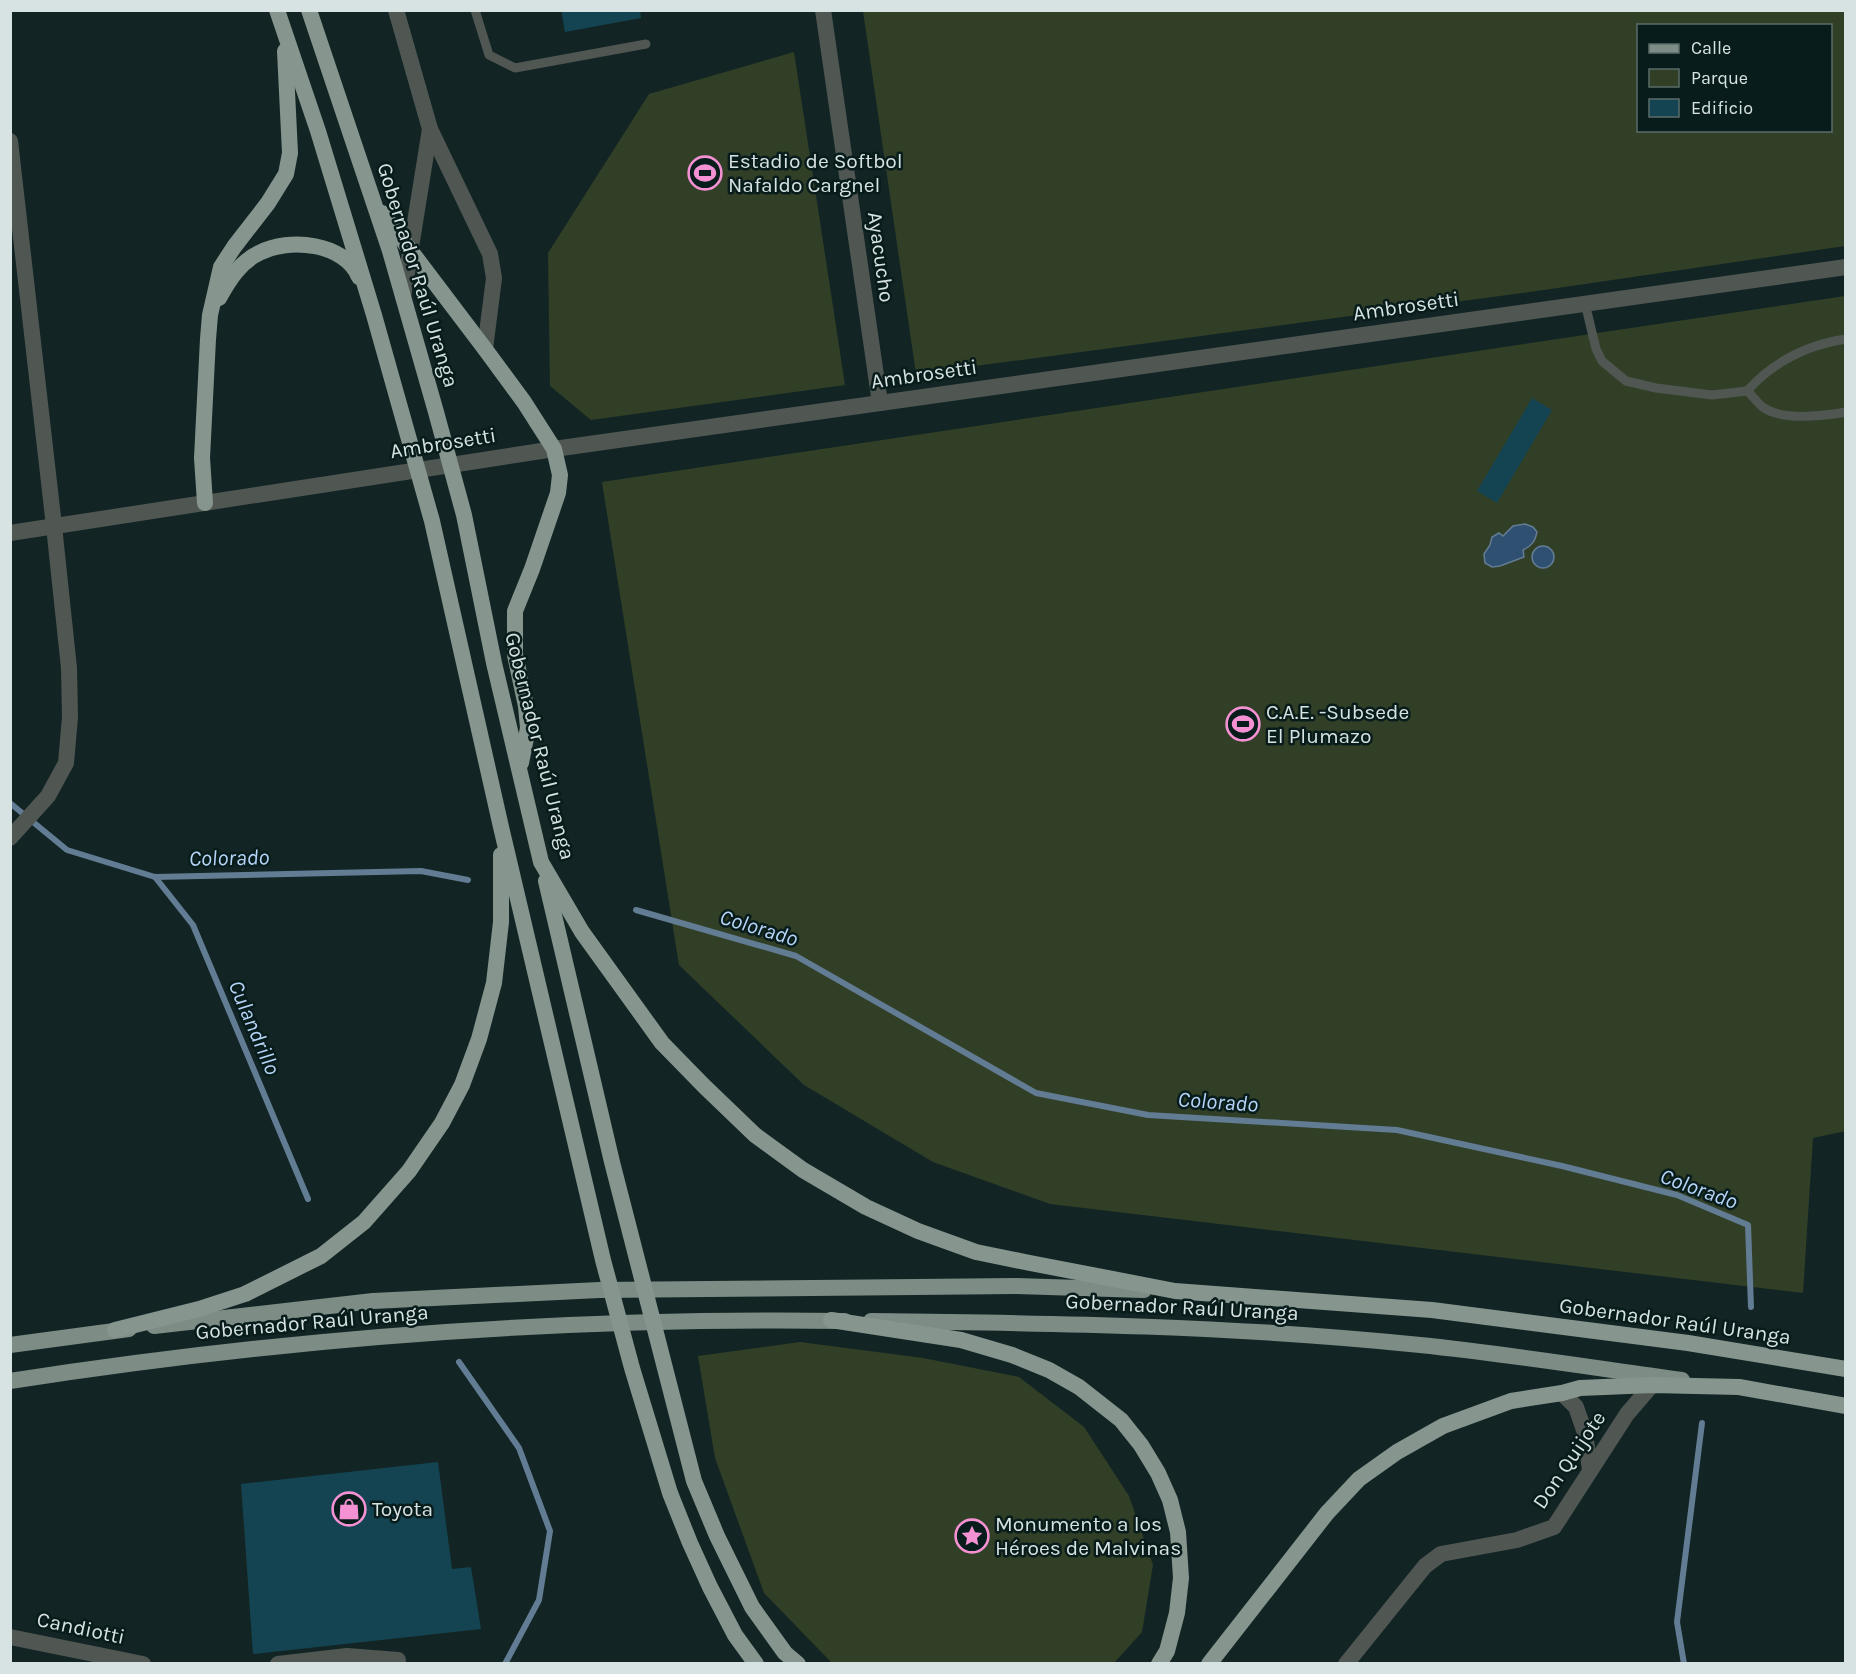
<svg xmlns="http://www.w3.org/2000/svg" width="1856" height="1674" viewBox="0 0 1856 1674" font-family="Karla,sans-serif">
<style>
.green{fill:#323f27;fill-rule:evenodd}
.water{fill:#305072;stroke:#627c94;stroke-width:1.5}
.lines{fill:none;stroke-linecap:round;stroke-linejoin:round}
.stream{stroke:#627c94;stroke-width:6}
.building{fill:#144452}
.service{stroke:#505753;stroke-width:9}
.minor{stroke:#505753;stroke-width:16}
.tertiary{stroke:#505753;stroke-width:16}
.primary{stroke:#7d8c84;stroke-width:16}
.trunk{stroke:#86968e;stroke-width:16}
.labels{text-anchor:middle;stroke-width:5;stroke-linejoin:round;paint-order:stroke}
.poi-label{font-size:21px;fill:#d7e3e2;stroke:#081c1b;text-anchor:start}
.street-label{font-size:21px;fill:#d7e3e2;stroke:#081c1b}
.water-label{font-size:22px;font-style:italic;fill:#b5d4f7;stroke:#081c1b}
</style>
<rect width="100%" height="100%" fill="#122524"/>
<g class="green">
<path d="M863,11H1845V246L1537,291L916,374ZM1638,26H1830V130H1638Z"/>
<polygon points="794,52 845,385 591,420 550,386 548,253 649,94"/>
<polygon points="1845,296 1846,1131 1813,1138 1803,1293 1050,1204 933,1162 804,1085 679,965 602,482"/>
<polygon points="800,1342 923,1358 1019,1377 1084,1427 1129,1496 1153,1565 1142,1632 1114,1663 832,1663 764,1593 715,1458 698,1356"/>
</g>
<g class="water">
<path d="M1525,524L1533,527L1537,532C1535,541 1532,546 1523,550L1524,557L1500,566L1492,567L1485,563L1484,554L1490,545L1492,537L1499,533L1503,536L1513,526Z"/>
<circle cx="1543" cy="557" r="11"/>
</g>
<g class="lines">
<g class="stream">
<polyline points="10,803 67,850 155,877 421,871 468,880"/>
<polyline points="155,877 193,925 308,1199"/>
<polyline points="636,910 796,956 1036,1093 1148,1115 1397,1130 1562,1166 1677,1195 1748,1225 1751,1307"/>
<polyline points="459,1362 519,1448 550,1531 539,1600 505,1664"/>
<polyline points="1684,1664 1677,1622 1702,1423"/>
</g>
</g>
<g class="building">
<polygon points="561,10 640,10 641,18 565,32"/>
<polygon points="1532,398 1552,410 1497,503 1477,491"/>
<polygon points="438,1462 452,1569 471,1567 481,1629 253,1654 241,1484"/>
</g>
<g class="lines">
<g class="service">
<polyline points="475,10 489,55 515,68 646,44"/>
<path d="M1585,303L1596,349L1602,361L1626,381L1656,388L1712,395L1747,391C1774,361 1806,345 1846,339"/>
<path d="M1747,391C1753,396 1758,404 1764,408C1784,421 1823,416 1846,412"/>
</g>
<g class="minor">
<polyline points="396,10 430,129 490,254 494,278 485,349"/>
<polyline points="823,10 880,403"/>
<polyline points="10,141 54,526 69,668 70,717 66,763 48,796 10,838"/>
<polyline points="403,297 430,129"/>
<polyline points="1562,1393 1576,1407 1585,1433 1590,1470"/>
<polyline points="10,1637 143,1664"/>
<polyline points="278,1664 347,1656 398,1660"/>
<polyline points="1346,1664 1425,1566 1441,1554 1517,1540 1554,1527 1627,1414 1652,1385"/>
</g>
<polyline class="tertiary" points="10,533 554,449 1846,267"/>
<g class="primary">
<path d="M871,1321C1054,1323 1238,1326 1420,1345C1508,1354 1595,1368 1682,1380"/>
<polyline points="154,1326 373,1301 599,1290 1016,1286 1144,1290"/>
<polyline points="10,1345 129,1329"/>
<path d="M10,1381C286,1338 566,1317 845,1321"/>
</g>
<g class="trunk">
<polyline points="277,10 318,131 374,315 432,521 501,827 603,1260 632,1368 670,1493 690,1543 710,1587 735,1635 756,1664"/>
<polyline points="309,10 390,251 436,412 464,515 494,663 541,862 582,932 662,1043 704,1086 755,1135 803,1170 866,1207 918,1231 976,1252 1030,1263 1175,1291 1432,1310 1688,1343 1846,1369"/>
<polyline points="382,213 485,349 524,402 554,449 560,475 558,493 532,569 515,611 515,655 526,706 528,728 521,763"/>
<path d="M219,298C229,280 240,262 259,253C289,237 345,243 359,277"/>
<polyline points="205,503 202,458 208,339 210,315 221,267 234,247 268,203 286,174 290,153 285,51"/>
<polyline points="546,881 612,1162 694,1481 717,1536 752,1607 785,1653 798,1664"/>
<polyline points="831,1320 961,1340 1012,1355 1049,1370 1079,1387 1121,1420 1141,1445 1158,1473 1170,1500 1178,1532 1181,1578 1177,1613 1167,1651 1159,1664"/>
<polyline points="115,1330 199,1309 245,1294 321,1256 364,1222 409,1171 442,1123 462,1085 479,1039 494,983 501,922 501,855"/>
<polyline points="1209,1664 1327,1513 1359,1479 1397,1452 1443,1426 1511,1401 1562,1393 1580,1388 1652,1385 1739,1387 1846,1406"/>
</g>
</g>
<defs>
<symbol id="stadium-ring" viewBox="-11 -11 22 22"><circle r="9.5" fill="#081c1b" stroke="#f491d3" stroke-width="1.5"/><path d="M0-5a6.5 5 0 1 0 0 10a6.5 5 0 1 0 0-10ZM-3.5-1.8h7v3.6h-7Z" fill="#f491d3"/></symbol>
<symbol id="shop-ring" viewBox="-11 -11 22 22"><circle r="9.5" fill="#081c1b" stroke="#f491d3" stroke-width="1.5"/><path d="M-5-2.5h2.3a2.7 3.5 0 0 1 5.4 0H5L5.5 6h-11ZM-1.5-2.5h3a1.5 2.3 0 0 0-3 0Z" fill="#f491d3"/></symbol>
<symbol id="sight-ring" viewBox="-11 -11 22 22"><circle r="9.5" fill="#081c1b" stroke="#f491d3" stroke-width="1.5"/><path d="M0-6L1.8-2.2L6-1.7L2.9 1.2L3.7 5.4L0 3.3L-3.7 5.4L-2.9 1.2L-6-1.7L-1.8-2.2Z" fill="#f491d3"/></symbol>
</defs>
<g fill-rule="evenodd">
<use href="#stadium-ring" x="686" y="154" width="38" height="38"/>
<use href="#stadium-ring" x="1224" y="705" width="38" height="38"/>
<use href="#shop-ring" x="330" y="1490" width="38" height="38"/>
<use href="#sight-ring" x="953" y="1517" width="38" height="38"/>
</g>
<g class="labels">
<g class="poi-label">
<text x="728" y="168">Estadio de Softbol<tspan x="728" dy="24">Nafaldo Cargnel</tspan></text>
<text x="1266" y="719">C.A.E. -Subsede<tspan x="1266" dy="24">El Plumazo</tspan></text>
<text x="372" y="1516">Toyota</text>
<text x="995" y="1531">Monumento a los<tspan x="995" dy="24">Héroes de Malvinas</tspan></text>
</g>
<g class="street-label">
<text transform="translate(881 257) rotate(82)" y="7">Ayacucho</text>
<text transform="translate(418 275) rotate(73)" y="7">Gobernador Raúl Uranga</text>
<text transform="translate(1406 306) rotate(-8)" y="7">Ambrosetti</text>
<text transform="translate(924 374) rotate(-8)" y="7">Ambrosetti</text>
<text transform="translate(443 443) rotate(-9)" y="7">Ambrosetti</text>
<text transform="translate(540 746) rotate(76)" y="7">Gobernador Raúl Uranga</text>
<text transform="translate(1182 1307) rotate(3)" y="7">Gobernador Raúl Uranga</text>
<text transform="translate(1675 1321) rotate(8)" y="7">Gobernador Raúl Uranga</text>
<text transform="translate(312 1322) rotate(-5)" y="7">Gobernador Raúl Uranga</text>
<text transform="translate(1569 1460) rotate(-56)" y="7">Don Quijote</text>
<text transform="translate(81 1628) rotate(12)" y="7">Candiotti</text>
</g>
<g class="water-label">
<text transform="translate(229 857) rotate(-1)" y="8">Colorado</text>
<text transform="translate(759 927) rotate(17)" y="8">Colorado</text>
<text transform="translate(255 1027) rotate(67)" y="8">Culandrillo</text>
<text transform="translate(1218 1101) rotate(4)" y="8">Colorado</text>
<text transform="translate(1699 1188) rotate(20)" y="8">Colorado</text>
</g>
</g>
<rect width="1856" height="1674" fill="none" stroke="#d7e3e2" stroke-width="24"/>
<rect x="1637" y="24" width="195" height="108" fill="#081c1b" stroke="#5b6c6b" stroke-width="1.5"/>
<rect x="1649" y="44" width="30" height="9" fill="#7d8c84" stroke="#5b6c6b" stroke-width="1.5"/>
<text x="1691" y="54" font-size="18" fill="#d7e3e2">Calle</text>
<rect x="1649" y="69" width="30" height="18" fill="#323f27" stroke="#5b6c6b" stroke-width="1.5"/>
<text x="1691" y="84" font-size="18" fill="#d7e3e2">Parque</text>
<rect x="1649" y="99" width="30" height="18" fill="#144452" stroke="#5b6c6b" stroke-width="1.5"/>
<text x="1691" y="114" font-size="18" fill="#d7e3e2">Edificio</text>
</svg>
